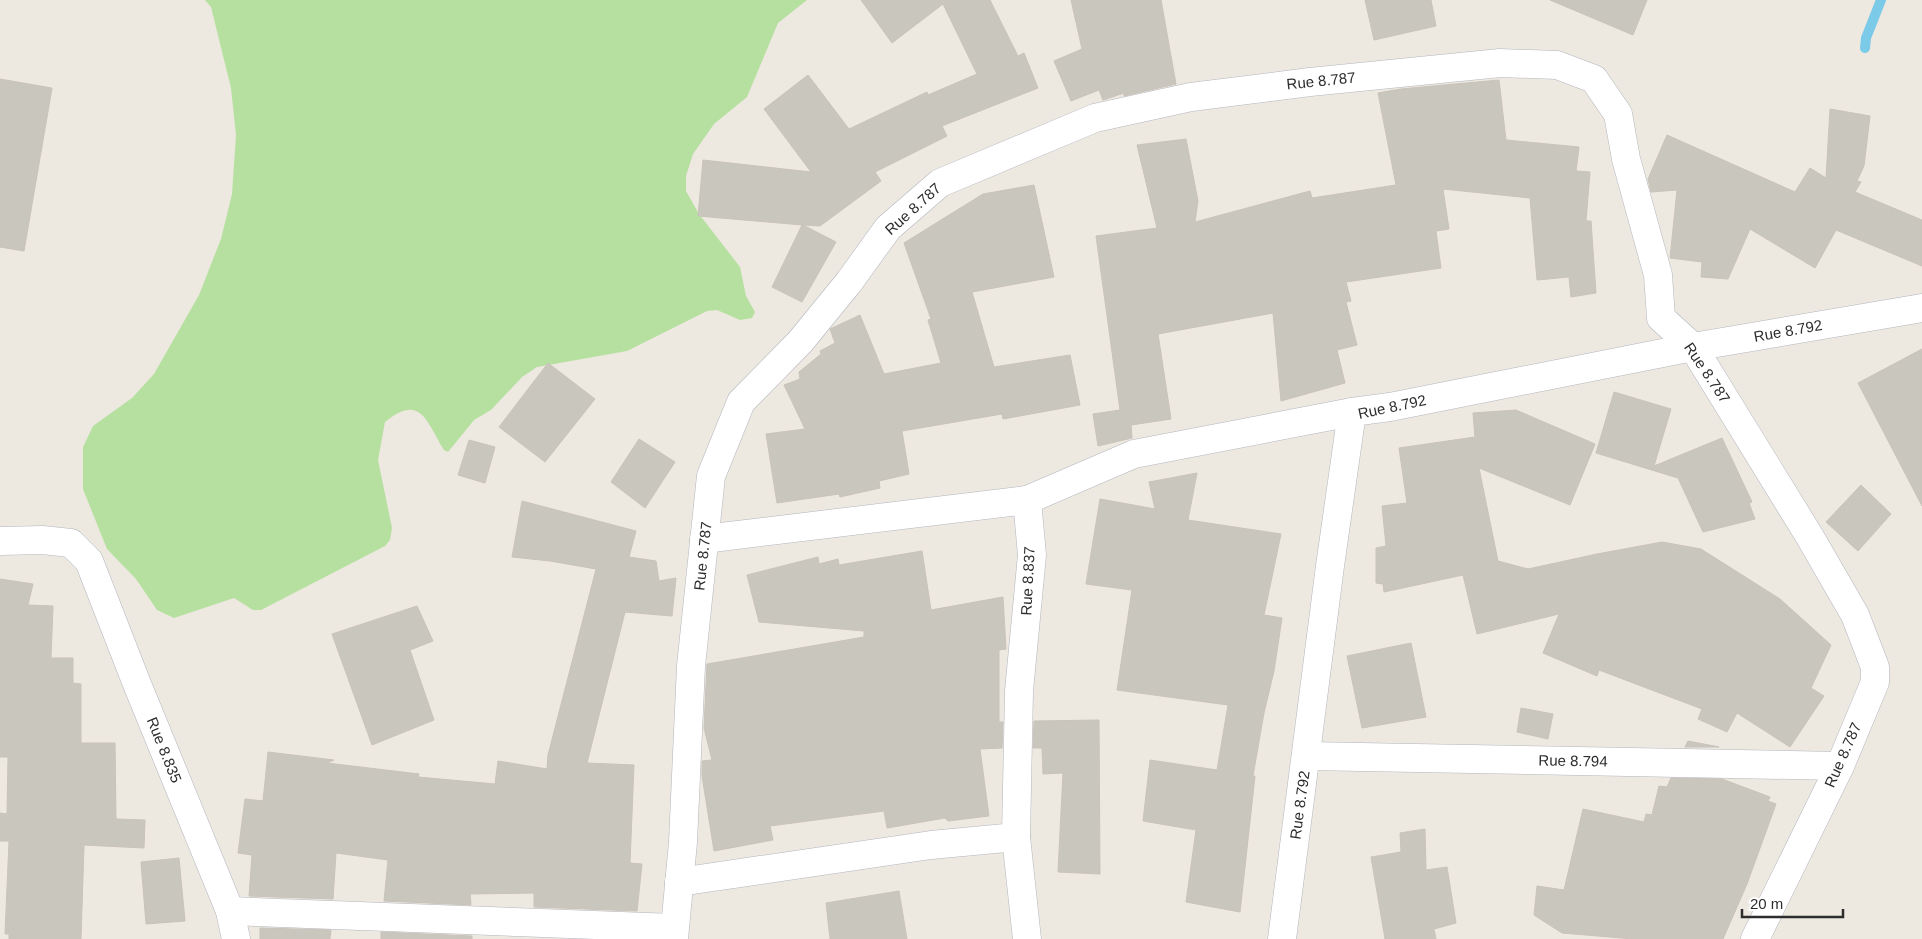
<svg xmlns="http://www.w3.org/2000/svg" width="1922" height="939" viewBox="0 0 1922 939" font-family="Helvetica,sans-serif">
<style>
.green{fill:#b6e0a0}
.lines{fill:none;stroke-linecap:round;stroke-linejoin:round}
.stream{stroke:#7acae8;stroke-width:10}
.building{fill:#c9c6be;stroke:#c9c3ba}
.street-casing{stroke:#b3b6bf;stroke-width:29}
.street{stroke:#fff;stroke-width:28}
.labels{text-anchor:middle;stroke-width:4;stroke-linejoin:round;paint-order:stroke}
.street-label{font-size:15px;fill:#2d2d2d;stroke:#fff}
</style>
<rect width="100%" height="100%" fill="#ede8e0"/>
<path class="green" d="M205,0H807L778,23L747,97L714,124L693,154L686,176V191L699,214L740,267L746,296L755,312L752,318L740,320L717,310L707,311L627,351L537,367L522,377L491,410L474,420L448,452L444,450C426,421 421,393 385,422L378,460L392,528L390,540L385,546L261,610H253L234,598L174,618L157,610L136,579L107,549L83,489V447L93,426L132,398L154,374L199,295L221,239L232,194L236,135L231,88L211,7Z"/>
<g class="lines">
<polyline class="stream" points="1865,48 1866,38 1881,0"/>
</g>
<g class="building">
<polygon points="861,0 990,0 1018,56 1024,53 1038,88 942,126 947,136 875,172 881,181 820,226 803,225 836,242 802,302 772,287 802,225 698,216 703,160 811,172 764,109 808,75 849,129 927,92 928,95 977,74 943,4 892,43"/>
<polygon points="1071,0 1161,0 1176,84 1124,96 1124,93 1103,100 1099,90 1071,101 1054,61 1082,49"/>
<polygon points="1365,0 1431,0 1436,26 1374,40"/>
<polygon points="1550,0 1647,0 1633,35"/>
<polygon points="0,79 52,88 24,251 0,247"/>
<polygon points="1499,80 1506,140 1579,147 1576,171 1590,172 1586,221 1591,221 1596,293 1571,297 1569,277 1537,280 1530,198 1443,189 1449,229 1436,231 1441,268 1346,282 1351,301 1346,302 1357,345 1337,350 1345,383 1281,401 1273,313 1158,334 1171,419 1131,425 1132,438 1098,446 1093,414 1120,410 1096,236 1157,228 1137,145 1186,139 1198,201 1195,222 1310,191 1312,198 1396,185 1378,93 1401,89"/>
<polygon points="1830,109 1870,116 1864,166 1857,181 1861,182 1855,192 1922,220 1922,266 1836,230 1815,268 1750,229 1728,279 1701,277 1702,262 1670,258 1677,190 1651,192 1648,179 1667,135 1795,192 1810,168 1826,178"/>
<polygon points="1034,185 1054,277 972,292 994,367 1070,355 1080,405 1003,419 1002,414 902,431 909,474 879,481 880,488 840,497 839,494 777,503 766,434 805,429 784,385 800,379 799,372 821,354 820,351 835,343 830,329 860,315 884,374 941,363 928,320 931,319 904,243 983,194"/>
<polygon points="1922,349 1922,506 1858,383"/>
<polygon points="548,363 595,399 545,462 499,427"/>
<polygon points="1614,392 1671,409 1654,466 1722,438 1752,502 1749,503 1755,519 1703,532 1678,478 1596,453"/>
<polygon points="1516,410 1595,444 1570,505 1479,468 1498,561 1528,569 1597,554 1662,542 1701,549 1780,599 1831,645 1811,688 1824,696 1790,747 1737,713 1727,732 1698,719 1702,709 1599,670 1597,676 1543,653 1559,614 1477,634 1463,575 1384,592 1383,584 1376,583 1376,548 1386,546 1382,506 1407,503 1399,448 1475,437 1473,413"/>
<polygon points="639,439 675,462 645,508 611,482"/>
<polygon points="469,440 495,447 485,483 458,475"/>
<polygon points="1197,473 1188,520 1281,534 1264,615 1282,618 1274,671 1264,713 1253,776 1255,776 1240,912 1186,902 1196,830 1143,821 1150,760 1217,770 1228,705 1117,690 1132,590 1086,584 1100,499 1155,509 1149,482"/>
<polygon points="1861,485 1891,514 1858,551 1826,522"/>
<polygon points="522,501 636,531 629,557 656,561 659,581 676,578 672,616 625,612 587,763 634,765 630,863 642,864 637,911 534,907 534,893 470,894 471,905 384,901 388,860 336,853 333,899 249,896 252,855 238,853 245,799 263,801 268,752 334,760 327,763 419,774 418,777 495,784 498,761 547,769 548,755 596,569 550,561 512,557"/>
<polygon points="922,551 931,610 1003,597 1006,649 999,650 999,722 1003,722 1002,748 980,749 989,816 948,821 945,818 887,828 884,811 770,826 773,840 714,851 702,776 702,761 712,760 704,728 707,664 864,637 864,631 759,622 747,575 818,557 819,564 838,559 839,565"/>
<polygon points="0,579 33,584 28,605 53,606 51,658 73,658 73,683 81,684 81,743 115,743 116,819 145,820 144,848 84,845 81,939 9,939 9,934 5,934 9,841 0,841 0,813 7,814 8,757 0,757"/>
<polygon points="417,606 433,641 410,650 434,720 372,745 332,634"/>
<polygon points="1411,643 1426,717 1362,728 1347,656"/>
<polygon points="1521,708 1553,714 1548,739 1517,732"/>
<polygon points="1099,720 1100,874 1058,872 1063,773 1043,774 1042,748 1033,748 1034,721"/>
<polygon points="1688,741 1719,747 1685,747"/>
<polygon points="1671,778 1722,779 1770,797 1768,801 1776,804 1747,884 1723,939 1633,939 1562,933 1534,915 1537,886 1564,890 1583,809 1644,822 1646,814 1652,815 1659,786 1667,787"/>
<polygon points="1425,829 1426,870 1447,867 1456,923 1434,929 1436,939 1385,939 1371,857 1401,852 1400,833"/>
<polygon points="179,858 185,921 146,924 141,862"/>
<polygon points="899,891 907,939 830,939 826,903"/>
<polygon points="260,928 331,930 330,939 260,939"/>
<polygon points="381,932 472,936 472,939 381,939"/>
</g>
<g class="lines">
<defs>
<g id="street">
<polyline points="704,539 1027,500"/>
<polyline points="0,541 42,540 71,543 89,561 137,684 230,911 236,939"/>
<polyline points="1306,756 1840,766"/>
<polyline points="679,882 931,845 1016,837"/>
<polyline points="230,911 674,928"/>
<polyline points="674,939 683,842 691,666 711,476 741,402 800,342 849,282 888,228 940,183 1095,118 1191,97 1310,82 1500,63 1557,65 1594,79 1618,114 1626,159 1658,275 1661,318 1693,347 1810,537 1855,615 1875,667 1875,682 1840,766 1755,939"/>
<polyline points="1027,939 1016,837 1019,691 1032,555 1027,500 1134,454 1352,412"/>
<polyline points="1282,939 1330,566 1352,412 1390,407 1693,347 1922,308"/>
</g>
</defs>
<use href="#street" class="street-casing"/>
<use href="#street" class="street"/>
</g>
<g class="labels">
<g class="street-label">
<text transform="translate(1321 81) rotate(-6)" y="5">Rue 8.787</text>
<text transform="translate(913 209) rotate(-42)" y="5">Rue 8.787</text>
<text transform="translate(1788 331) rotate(-10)" y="5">Rue 8.792</text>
<text transform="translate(1707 373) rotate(56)" y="5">Rue 8.787</text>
<text transform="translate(1392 407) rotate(-12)" y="5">Rue 8.792</text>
<text transform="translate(703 556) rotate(-84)" y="5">Rue 8.787</text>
<text transform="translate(1028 581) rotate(-87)" y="5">Rue 8.837</text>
<text transform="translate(164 750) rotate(68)" y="5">Rue 8.835</text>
<text transform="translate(1843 755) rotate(-66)" y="5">Rue 8.787</text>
<text transform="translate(1573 761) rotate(1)" y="5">Rue 8.794</text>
<text transform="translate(1300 805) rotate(-82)" y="5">Rue 8.792</text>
</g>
</g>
<path d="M1742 909v8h101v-8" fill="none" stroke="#2d2d2d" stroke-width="2.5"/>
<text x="1750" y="909" font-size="15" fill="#2d2d2d" stroke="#ffffff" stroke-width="4" paint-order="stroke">20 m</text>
</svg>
